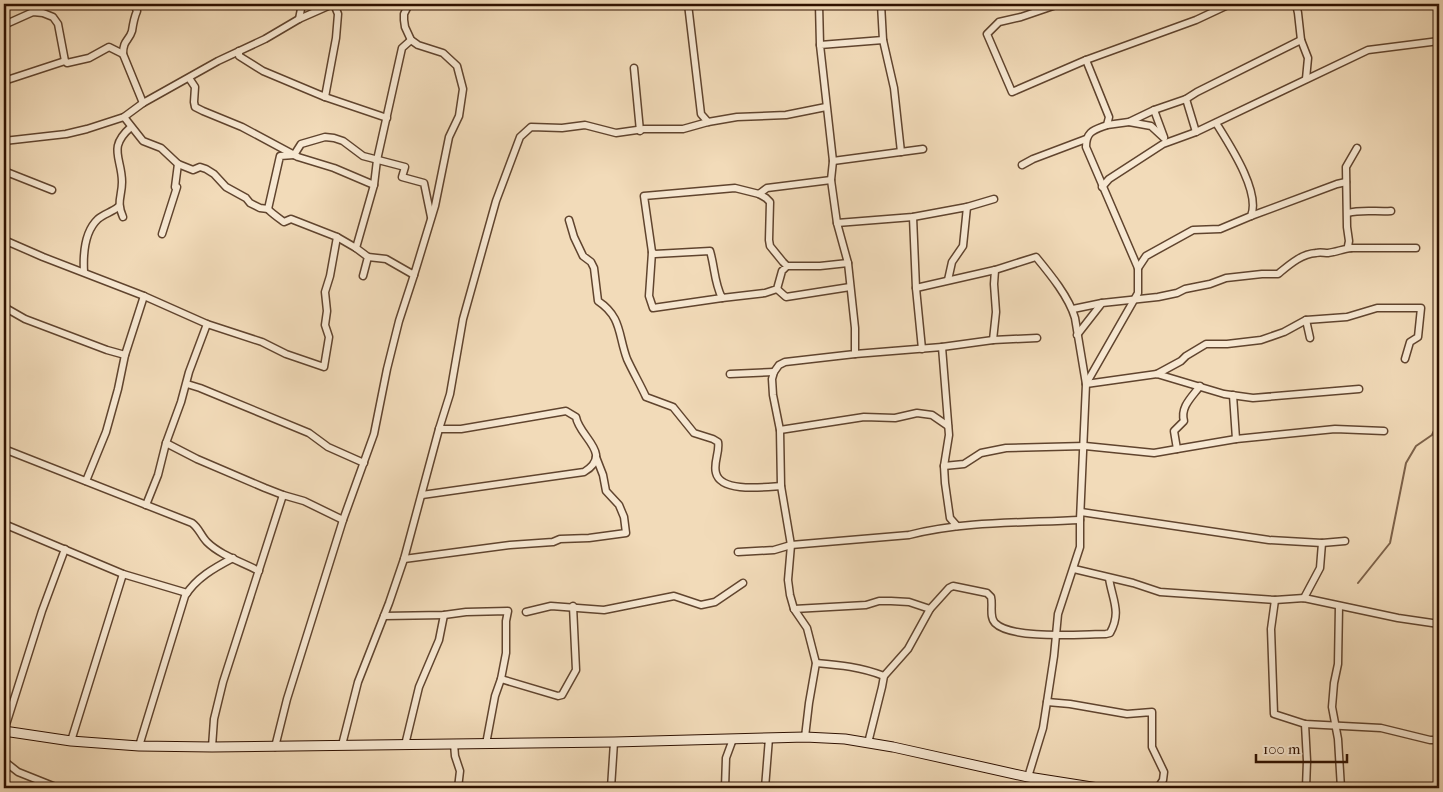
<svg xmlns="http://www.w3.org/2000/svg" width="1443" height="792" viewBox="0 0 1443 792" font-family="'IM FELL French Canon',serif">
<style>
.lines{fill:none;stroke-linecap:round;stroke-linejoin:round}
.stream{stroke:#7c6149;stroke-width:2}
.minor-casing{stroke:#60442e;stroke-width:9}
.secondary-casing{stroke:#2f1100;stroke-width:11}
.minor{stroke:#f7e8d2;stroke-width:6}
.secondary{stroke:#f7e8d2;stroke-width:9}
</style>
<rect width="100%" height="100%" fill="#f2dbb9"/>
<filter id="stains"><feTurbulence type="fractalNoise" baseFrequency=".004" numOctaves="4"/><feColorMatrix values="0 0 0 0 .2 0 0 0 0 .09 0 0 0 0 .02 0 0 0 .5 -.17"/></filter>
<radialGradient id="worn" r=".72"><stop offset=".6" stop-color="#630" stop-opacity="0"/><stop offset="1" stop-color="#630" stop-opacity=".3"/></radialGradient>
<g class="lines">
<polyline class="stream" points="1358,583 1390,543 1406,463 1416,446 1432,435 1439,420"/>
<defs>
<g id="minor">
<path d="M134,4L137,11C134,18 133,24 132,31C129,41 123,40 123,54L143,103"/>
<polyline points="688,4 701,114 708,122"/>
<polyline points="819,4 820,45"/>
<polyline points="1059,4 1021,17 999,22 987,34 1012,92 1086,60 1196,20 1228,5"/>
<polyline points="1296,4 1298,13 1301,40 1308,58 1306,79"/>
<polyline points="299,19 302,4"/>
<polyline points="4,25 33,12 43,13 53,17 58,24 65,61 67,63 89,58 109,47 123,54"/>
<polyline points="883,40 894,88 901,152"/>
<polyline points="239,51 239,56 263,71 325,97 336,38 338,14 334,4"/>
<path d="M1086,60L1109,117L1107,125C1094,130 1086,131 1086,147L1138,268V293L1086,384"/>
<polyline points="634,68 640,131"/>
<polyline points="189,78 195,87 194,102 195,107 203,111 242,127 298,157 334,168 374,185"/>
<polyline points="4,81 65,61"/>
<polyline points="325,97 387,118"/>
<polyline points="1186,99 1196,132"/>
<polyline points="1154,110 1164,137"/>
<polyline points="124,117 143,141 161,148 178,164 193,170 200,167 206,169 214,174 226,187 246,198 250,203 260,208 268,209 280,156 294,155"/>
<polyline points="1129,122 1151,126 1164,138"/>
<polyline points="1107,125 1129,122 1154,110 1186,99 1197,92 1301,40"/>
<polyline points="4,141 66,134 87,129 124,117 143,103 218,61 265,39 299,19 333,4"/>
<polyline points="294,155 301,144 325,137 334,138 343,141 363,156 405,167 402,177 424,183 431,217"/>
<polyline points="833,161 923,149"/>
<polyline points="1022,165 1033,159 1086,139"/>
<polyline points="4,171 52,190"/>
<polyline points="1102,187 1109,179 1163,144 1196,132 1368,50 1439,41"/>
<polyline points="759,194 767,188 831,180"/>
<polyline points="967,207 994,199"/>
<path d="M1348,213C1361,209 1377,212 1391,211"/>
<polyline points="1251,216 1337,184 1346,182"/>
<path d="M123,217C116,201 122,197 122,182C122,158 107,148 131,127"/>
<polyline points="913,217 916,288 922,349"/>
<path d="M569,220L574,237L583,256L591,262L594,268L598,301C622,317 618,335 627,359C633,372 640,384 646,397L673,407L694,433L713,439L718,442C720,452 713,463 716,473C721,493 765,487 781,486"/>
<polyline points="837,223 913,217 967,207 963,246 952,262 948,280"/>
<polyline points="162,234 177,187 175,187 178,164"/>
<polyline points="337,237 356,248"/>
<path d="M4,240L43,257L144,296L207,324L262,342L286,354L324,367L329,337L325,325L327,311L325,292L330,276L337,237L291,219L284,222C280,219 270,212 268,209"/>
<polyline points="1351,248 1416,248"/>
<polyline points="652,252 649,296 653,308 722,298"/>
<polyline points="368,257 386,259 414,275 435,206 449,137 459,116 463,89 457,66 443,53 418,45 411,40 405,27 404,20 404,14 409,4"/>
<path d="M787,266L782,271L777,289L765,293L722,298C714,282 715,268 710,251L655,254L652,252L644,196L735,188L759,194L766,198L770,202L769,240L770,246L783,262L787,266H820L848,263"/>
<path d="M1138,268L1146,256L1193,230L1220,229L1251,216C1261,192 1229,144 1216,123"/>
<path d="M84,272C83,254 84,232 98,219C104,214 112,212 118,207"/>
<polyline points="363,276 368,257 356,248 374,185 377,160 402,48 411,40"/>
<path d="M916,288L995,270L1036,257C1050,274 1069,297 1075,318L1086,384L1080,520V547L1058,614L1054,656L1043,728L1028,777"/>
<polyline points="777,289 786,297 850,287"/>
<polyline points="4,307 25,319 107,350 125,355"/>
<polyline points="1073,309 1102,303"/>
<polyline points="1306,320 1310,338"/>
<path d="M1077,335L1102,303L1158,297L1177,293L1185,289L1210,284L1226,278L1262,274H1278C1289,265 1301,254 1316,253C1320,252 1324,253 1328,253C1336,252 1343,249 1351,248L1348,246L1349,241L1347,227L1346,167L1357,148"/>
<polyline points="993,340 996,312 994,284 995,270"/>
<polyline points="942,347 993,340 1037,338"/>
<polyline points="855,354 942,347 949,435 944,466 945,483 950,518 957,526"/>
<polyline points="730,374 774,372"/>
<polyline points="1157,374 1181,361 1186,356 1206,344 1227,344 1261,340 1284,332 1306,320 1347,317 1377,308 1421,308 1418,337 1410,342 1405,359"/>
<polyline points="187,384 200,388 309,433 328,447 364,463"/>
<polyline points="1086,384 1157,374 1224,394 1253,398 1359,389"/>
<path d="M1200,386C1192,397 1180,407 1184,421L1174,431L1177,449L1236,439"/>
<polyline points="1233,395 1236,439 1335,429 1384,431"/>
<polyline points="780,430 864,417 895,418 917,413 932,415 948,426"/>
<polyline points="166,443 197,459 265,488 283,495 304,501 343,520"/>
<path d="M4,449L192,523C199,528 201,536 207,542C220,555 242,562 259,571"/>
<polyline points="944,466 964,464 981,453 1006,448 1085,446 1154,453 1177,449"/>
<polyline points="86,481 106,432 118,389 125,355 144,296"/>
<path d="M422,495L584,472C614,454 579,437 576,417L566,411L461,429H439"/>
<polyline points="146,505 158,475 166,443 181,402 189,372 207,324"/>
<polyline points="1081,512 1269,540 1322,543 1345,541"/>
<polyline points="4,524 123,574 187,593"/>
<path d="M738,552L774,550L791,545L909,535C964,521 1023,523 1080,520"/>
<polyline points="404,559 510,545 553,542 560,539 589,538 626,533 624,517 619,505 606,491 603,475 596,457"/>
<polyline points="1074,569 1133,583 1160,592 1275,600 1304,598 1398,618 1439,624"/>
<polyline points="1304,598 1320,568 1322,543"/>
<polyline points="1275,600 1271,629 1274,714 1305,724 1381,728 1430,740 1439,740"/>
<polyline points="1339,606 1338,664 1334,683 1332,707 1338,739 1341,788"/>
<polyline points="794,609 866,605 879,601 891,601 909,602 930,609"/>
<polyline points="526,612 551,606 604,610 674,596 701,605 715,602 743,583"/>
<polyline points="384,616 444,615 466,612 508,611 506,621 506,653 501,679 495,696 486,744"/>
<path d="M816,663C840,665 861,667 884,676"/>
<polyline points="501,679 558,696 562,695 576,670 573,606"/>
<polyline points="1047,702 1070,704 1127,714 1152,712 1152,747 1164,772 1163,780 1158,788"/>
<polyline points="1305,724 1307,761 1306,788"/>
<polyline points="4,731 42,611 65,549"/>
<polyline points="805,737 809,703 816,663 807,628 794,609 790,595 788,580 791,545 781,486 780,430 773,395 772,379 774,372 779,365 785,362 855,354 855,328 848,263 837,223 831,180 833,161 820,45 883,40 881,4"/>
<polyline points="71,741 123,574"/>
<path d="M868,743L882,687L884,676L908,649L930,609L949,588L953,586L987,593L991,597C993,605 989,617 995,623C1012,640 1082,634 1106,634L1110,633C1122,612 1112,599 1109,578"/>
<polyline points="454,744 455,756 460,771 458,788"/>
<polyline points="342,745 358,682 389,603 404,559 439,429 450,394 463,319 496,201 520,137 531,127 562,128 585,125 616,133 644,129 683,129 708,122 737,117 786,115 826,107"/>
<polyline points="405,745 419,687 439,640 444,615"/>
<path d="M139,746L185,596C196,578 214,568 233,558"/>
<polyline points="212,747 214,719 223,682 283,495"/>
<polyline points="275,747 287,699 343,520 374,434 387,369 399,321 414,275"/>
<polyline points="4,761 18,772 58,788"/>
<polyline points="611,788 614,742"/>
<polyline points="725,788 726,758 733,739"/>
<polyline points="765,788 769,738"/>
</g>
<polyline id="secondary" points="4,731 71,741 139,746 212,747 614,742 805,737 845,739 893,747 1028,777 1098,788"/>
</defs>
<use href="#minor" class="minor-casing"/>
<use href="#secondary" class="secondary-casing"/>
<use href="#minor" class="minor"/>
<use href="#secondary" class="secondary"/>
</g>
<rect width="1443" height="792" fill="none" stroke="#f2dbb9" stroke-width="20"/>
<rect x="5" y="5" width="1433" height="782" fill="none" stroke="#2f1100" stroke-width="2.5"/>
<rect x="10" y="10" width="1423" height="772" fill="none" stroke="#2f1100"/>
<path d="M1256 754v8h91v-8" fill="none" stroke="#2f1100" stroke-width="2.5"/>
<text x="1263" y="754" font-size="15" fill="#2f1100" stroke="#f7e8d2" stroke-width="4" paint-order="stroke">100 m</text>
<rect width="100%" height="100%" filter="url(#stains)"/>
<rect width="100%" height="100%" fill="url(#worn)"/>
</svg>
